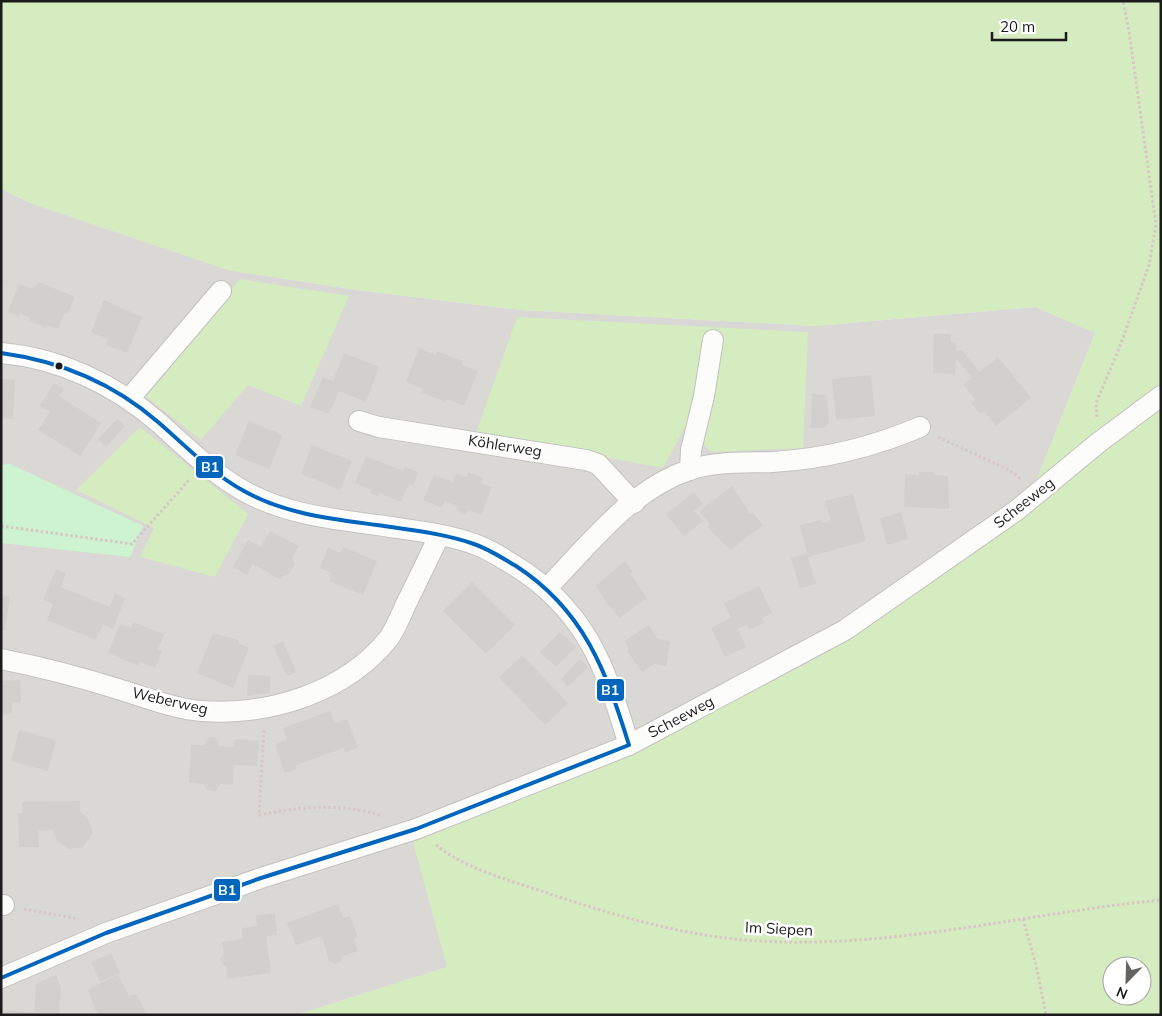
<svg xmlns="http://www.w3.org/2000/svg" width="1162" height="1016" viewBox="0 0 1162 1016" font-family="Mulish,sans-serif">
<style>
.residential{fill:#d9d8d5}
.grass{fill:#d5ebc0;fill-rule:evenodd}
.park{fill:#cef3d0}
.building{fill:#d2d0cc}
.lines{fill:none;stroke-linecap:round;stroke-linejoin:round}
.street-casing{stroke:#c2c2c0;stroke-width:22}
.path{stroke:#d6c7c3;stroke-width:3;stroke-dasharray:2.5 2.5;stroke-linecap:butt}
.street{stroke:#fcfcfb;stroke-width:20}
.bus-1-casing{stroke:#fff;stroke-width:8}
.bus-1{stroke:#0065bd;stroke-width:4}
.bus-dot{fill:#1b1b1b;stroke:#fff;stroke-width:2}
.labels{text-anchor:middle;stroke-width:5;stroke-linejoin:round;paint-order:stroke}
.street-label{font-size:15px;fill:#1b1b1b;stroke:#fff}
.line-badge{stroke:#fff;stroke-width:2}
.badge-label{font-size:14px;text-anchor:middle;font-weight:bold;fill:#fff}
</style>
<rect width="100%" height="100%" fill="#eae9e4"/>
<polygon class="residential" points="1,189 33,204 228,270 356,290 521,310 815,326 1036,307 1095,333 1031,494 447,967 296,1015 1,1015"/>
<g class="grass">
<path d="M1,1H1161V1015H296L447,967L413,842L632,754L740,692L1031,494L1095,333L1036,307L815,326L521,310L356,290L228,270L33,204L1,189ZM1112,966H1142V996H1112Z"/>
<polygon points="240,279 349,296 301,406 248,385 201,440 144,395"/>
<polygon points="517,317 808,332 803,448 711,452 685,427 663,468 476,433"/>
<polygon points="140,427 248,514 215,577 140,557 154,528 76,490"/>
</g>
<polygon class="park" points="10,464 143,526 130,557 1,543 1,465"/>
<g class="building">
<polygon points="1,278 5,280 1,289"/>
<polygon points="39,282 75,297 68,313 65,312 58,329 47,325 46,328 29,320 30,318 20,313 19,316 8,312 19,284 33,289"/>
<polygon points="104,300 142,317 127,353 106,345 108,339 91,332"/>
<polygon points="934,334 951,334 951,342 956,342 956,350 962,350 979,372 998,357 1031,398 996,426 984,411 980,414 971,403 975,399 963,384 972,378 956,358 955,374 933,373"/>
<polygon points="419,348 436,355 437,351 463,361 462,365 478,371 464,406 447,399 446,402 421,392 422,389 406,382"/>
<polygon points="344,353 379,367 366,402 339,391 329,414 310,407 323,377 333,381"/>
<polygon points="871,375 875,416 836,420 832,379"/>
<polygon points="1,379 15,380 13,419 1,418"/>
<polygon points="54,383 64,389 59,396 101,423 80,456 38,430 50,412 40,406"/>
<polygon points="812,394 827,395 829,423 825,428 811,428"/>
<polygon points="117,419 125,426 106,447 98,439"/>
<polygon points="249,421 283,435 269,469 235,455"/>
<polygon points="312,445 352,461 340,490 301,474"/>
<polygon points="366,456 403,471 405,467 418,472 413,486 409,484 401,502 379,493 377,496 370,493 371,490 355,483"/>
<polygon points="468,472 484,478 482,483 492,487 481,515 468,510 466,514 456,510 458,506 445,501 442,508 423,500 434,475 453,482 456,473 467,477"/>
<polygon points="919,472 934,472 934,475 948,476 949,509 904,507 905,474 919,475"/>
<polygon points="732,486 750,514 752,512 763,525 730,550 708,527 710,525 699,511"/>
<polygon points="694,492 703,504 694,511 703,521 684,536 666,514"/>
<polygon points="853,494 866,541 808,557 816,584 800,588 791,558 807,553 800,525 821,520 822,523 831,521 825,501"/>
<polygon points="901,512 908,539 887,545 880,518"/>
<polygon points="270,531 299,546 292,558 295,564 289,574 283,576 281,580 253,564 247,575 233,567 248,540 261,547"/>
<polygon points="343,547 377,561 363,595 329,581 332,573 320,568 328,548 340,553"/>
<polygon points="625,561 633,572 630,574 647,598 619,618 610,606 609,607 596,586"/>
<polygon points="56,569 66,573 61,587 110,607 115,593 125,598 113,629 103,624 96,640 47,620 53,604 43,600"/>
<polygon points="472,582 515,625 486,654 443,611"/>
<polygon points="759,586 772,613 762,618 764,623 749,630 747,625 738,629 746,647 725,657 711,628 731,618 724,603"/>
<polygon points="1,595 10,597 5,630 1,630"/>
<polygon points="133,622 164,634 158,649 162,651 155,668 140,662 139,666 108,653 120,624 131,628"/>
<polygon points="648,625 658,639 670,641 666,666 654,664 642,672 627,651 629,648 625,641"/>
<polygon points="560,632 576,647 556,667 540,652"/>
<polygon points="213,633 239,640 238,643 249,648 233,688 197,673"/>
<polygon points="283,641 296,672 287,676 273,646"/>
<polygon points="522,655 568,703 545,725 499,677"/>
<polygon points="580,659 588,667 568,687 561,679"/>
<polygon points="248,675 270,676 270,693 247,696"/>
<polygon points="20,680 21,702 12,703 12,714 1,714 1,681"/>
<polygon points="330,711 335,723 347,719 358,748 345,752 344,748 296,765 297,769 285,773 275,744 287,740 283,728"/>
<polygon points="19,730 56,740 48,771 11,761"/>
<polygon points="210,737 215,737 219,742 219,746 234,747 235,739 259,741 257,766 234,765 233,785 220,784 216,791 207,790 204,784 189,782 191,745 205,745 205,741"/>
<polygon points="80,801 80,812 87,817 93,832 83,847 68,849 55,838 54,830 38,831 39,847 19,847 18,813 22,813 22,802"/>
<polygon points="338,904 343,918 350,916 357,935 354,941 358,951 343,956 340,962 335,964 329,961 322,936 296,945 287,923"/>
<polygon points="275,913 277,935 266,936 271,973 227,979 226,967 221,963 220,958 224,954 222,942 243,939 242,928 257,926 256,915"/>
<polygon points="111,953 120,973 100,982 91,962"/>
<polygon points="56,975 61,988 59,1015 1,1015 2,1010 34,1012 36,984"/>
<polygon points="118,975 129,996 134,994 138,996 147,1015 101,1015 95,1009 88,989"/>
</g>
<g class="lines">
<defs>
<g id="street">
<path d="M1,353C59,358 114,384 158,422C185,446 212,473 244,491C285,514 331,519 377,525C409,530 444,533 474,544C493,551 509,562 526,573C590,618 607,673 629,745"/>
<polyline points="129,399 221,291"/>
<polyline points="359,421 379,427 586,460 598,464 634,503"/>
<polyline points="690,470 691,450 704,396 713,340"/>
<path d="M547,588C589,545 630,490 689,470C716,461 745,463 773,462C824,459 873,447 920,427"/>
<path d="M1,659C41,667 80,677 118,689C145,697 174,709 202,711C270,716 346,692 389,638C396,628 401,615 406,604C417,582 428,559 439,536"/>
<polyline points="1,905 4,905"/>
<polyline points="1,978 106,933 261,878 416,829 629,745 845,630 1017,510 1098,443 1161,396"/>
</g>
</defs>
<use href="#street" class="street-casing"/>
<g class="path">
<polyline points="1097,417 1096,403 1119,349 1149,265 1156,225 1129,31 1123,1"/>
<polyline points="938,437 1009,470 1021,479"/>
<polyline points="1,526 132,544 189,480"/>
<path d="M264,730L259,815C302,806 340,803 383,816"/>
<path d="M436,845C468,871 514,881 553,895C620,917 688,937 759,941C894,949 1027,913 1161,900"/>
<polyline points="24,909 79,919"/>
<polyline points="1023,919 1036,965 1046,1015"/>
</g>
<use href="#street" class="street"/>
<defs>
<path id="bus-1" d="M1,353C60,361 113,383 158,422C186,446 211,473 244,491C285,514 332,519 377,525C409,530 443,533 474,544C489,549 502,558 516,566C584,610 606,671 629,745L416,829L261,878L106,933L1,978"/>
</defs>
<use href="#bus-1" class="bus-1-casing"/>
<use href="#bus-1" class="bus-1"/>
</g>
<circle class="bus-dot" cx="59" cy="366" r="4.5"/>
<g class="labels">
<g class="street-label">
<text transform="translate(505 446) rotate(9)" y="5">Köhlerweg</text>
<text transform="translate(1024 503) rotate(-38)" y="5">Scheeweg</text>
<text transform="translate(170 701) rotate(13)" y="5">Weberweg</text>
<text transform="translate(681 717) rotate(-28)" y="5">Scheeweg</text>
<text transform="translate(779 929) rotate(3)" y="5">Im Siepen</text>
</g>
</g>
<g class="line-badge">
<rect x="195" y="455" width="29" height="24" rx="5" fill="#0065bd"/>
<rect x="596" y="678" width="29" height="24" rx="5" fill="#0065bd"/>
<rect x="213" y="878" width="28" height="24" rx="5" fill="#0065bd"/>
</g>
<g class="badge-label">
<text x="210" y="472">B1</text>
<text x="610" y="695">B1</text>
<text x="227" y="895">B1</text>
</g>
<rect width="1162" height="1016" fill="none" stroke="#1b1b1b" stroke-width="5"/>
<g transform="translate(1127 981) rotate(203)"><circle r="24" fill="#ffffff" stroke="#a4a4a4"/>
<path d="M0-4L9 19L0 12L-9 19Z" fill="#636361"/>
<text y="-8" font-size="14" font-weight="bold" text-anchor="middle" fill="#1b1b1b">N</text>
</g>
<path d="M992 32v8h74v-8" fill="none" stroke="#1b1b1b" stroke-width="2.5"/>
<text x="1000" y="32" font-size="15" fill="#1b1b1b" stroke="#ffffff" stroke-width="4" paint-order="stroke">20 m</text>
</svg>
